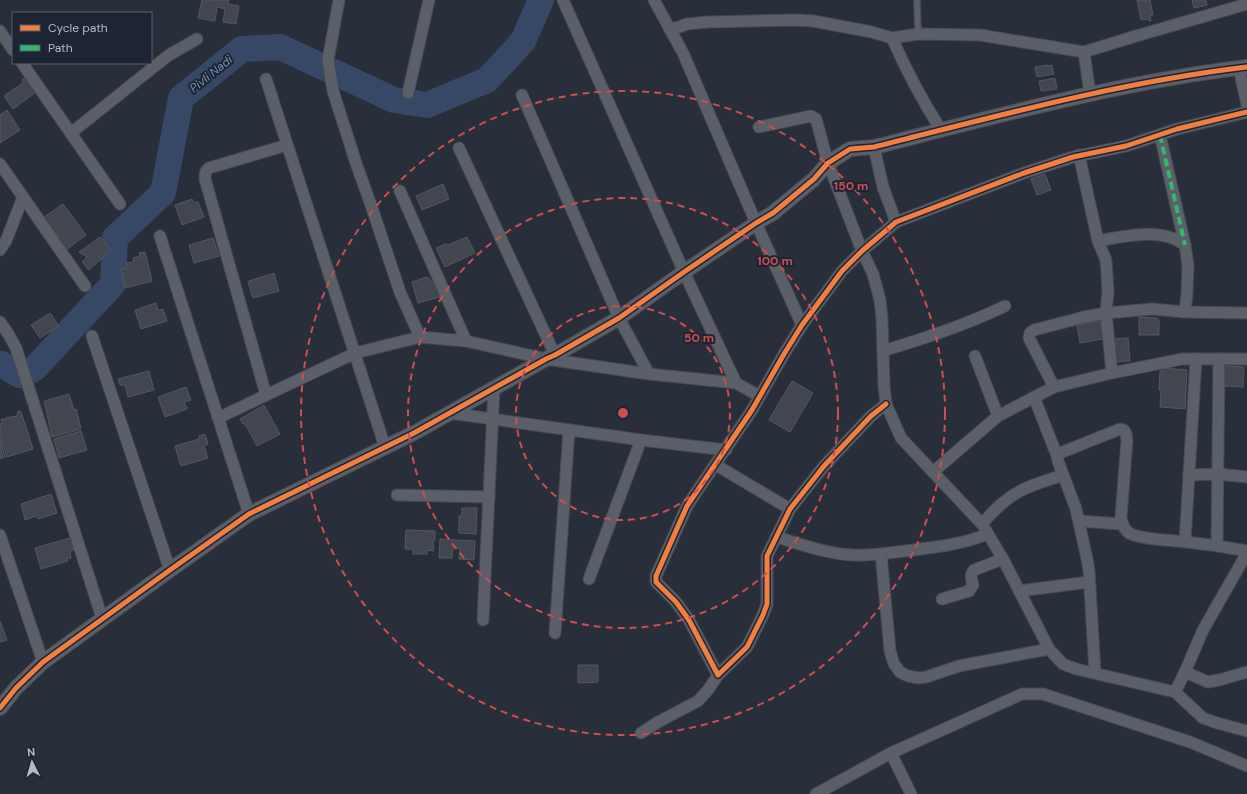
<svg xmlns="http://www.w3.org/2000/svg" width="1247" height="794" viewBox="0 0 1247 794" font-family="'DM Sans',sans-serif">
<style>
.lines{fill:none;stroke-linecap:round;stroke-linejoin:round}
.river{stroke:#374866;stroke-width:26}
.building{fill:#41464f;stroke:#525761}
.service-casing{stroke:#464a52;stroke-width:8}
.minor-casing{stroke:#464a52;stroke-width:13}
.tertiary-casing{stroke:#464a52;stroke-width:16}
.service{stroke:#5b5f67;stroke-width:5.5}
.minor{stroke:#5b5f67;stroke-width:11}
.tertiary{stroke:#5b5f67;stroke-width:14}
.quiet{stroke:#33b770;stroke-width:4;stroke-dasharray:8 4;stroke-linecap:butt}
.cycleway-casing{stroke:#1d2535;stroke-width:8}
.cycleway{stroke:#f27e40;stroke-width:5}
.ring{fill:none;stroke:#ce4d50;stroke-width:2;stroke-dasharray:7 5}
.labels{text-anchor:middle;stroke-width:4;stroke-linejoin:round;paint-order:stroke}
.water-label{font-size:12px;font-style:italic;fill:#7b8fb3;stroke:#1d2535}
.centre{fill:#ce4d50;stroke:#1d2535;stroke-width:2}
.ring-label{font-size:12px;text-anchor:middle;font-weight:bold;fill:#ce4d50;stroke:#1d2535;stroke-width:4;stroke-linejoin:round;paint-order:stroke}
</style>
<rect width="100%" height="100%" fill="#292f3a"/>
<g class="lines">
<polyline class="river" points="0,366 1,364 19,375 35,368 113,284 115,238 163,193 181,98 242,49 280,47 394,100 427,105 487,80 523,41 541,0"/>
</g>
<g class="building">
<polygon points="202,0 229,0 228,4 239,6 236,24 223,22 225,9 217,7 215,21 198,18"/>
<polygon points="1137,0 1150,0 1153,15 1150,16 1151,21 1149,21 1147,19 1141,20"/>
<polygon points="1192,0 1206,0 1207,5 1194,8"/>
<polygon points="1047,65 1047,66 1052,65 1054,74 1037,77 1035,67"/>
<polygon points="26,77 36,92 13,109 4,96 23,83 22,80"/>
<polygon points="1055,78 1057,89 1041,91 1039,81"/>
<polygon points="7,110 20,130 0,143 0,115"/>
<polygon points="1045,174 1051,190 1037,195 1031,179"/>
<polygon points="443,184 449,199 422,210 416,196"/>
<polygon points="192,199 194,203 198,202 204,217 182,225 175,205"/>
<polygon points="63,204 86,235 67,249 44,217"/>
<polygon points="100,237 111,250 89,270 82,262 87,257 79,252"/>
<polygon points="467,237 475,253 445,267 436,248 446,244 448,245"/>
<polygon points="213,238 219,256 194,263 189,245"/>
<polygon points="145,252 152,281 125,288 121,269 128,268 127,263 134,262 133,258 140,256 139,253"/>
<polygon points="274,273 279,291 253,298 248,282 249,281"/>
<polygon points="427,277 437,285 440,297 418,303 412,282"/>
<polygon points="156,303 158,310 163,309 167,321 141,329 135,310"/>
<polygon points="50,313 59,326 40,338 31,325"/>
<polygon points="1139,317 1157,318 1159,320 1159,335 1139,335"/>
<polygon points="1100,321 1103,339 1080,343 1077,325"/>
<polygon points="1128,338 1130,361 1116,362 1114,339"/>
<polygon points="1223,366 1244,367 1243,387 1222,386"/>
<polygon points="1163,368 1187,370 1185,409 1160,407 1161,390 1159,390 1160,371 1163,371"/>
<polygon points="149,371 154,390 128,397 125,385 120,385 118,379"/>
<polygon points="792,381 813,393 790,432 769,420"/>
<polygon points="186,387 191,400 184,402 187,409 165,417 158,397"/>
<polygon points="69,394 74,410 76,409 81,429 52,437 44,401"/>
<polygon points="264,405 280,434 257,446 245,424 243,424 240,419"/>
<polygon points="18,411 21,412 33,449 7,457 0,436 0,424 2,423 1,419 6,420 5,418 17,416"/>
<polygon points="81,431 87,450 59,458 54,439"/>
<polygon points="205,434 208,444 204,446 208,458 181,466 175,446 199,439 199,436"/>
<polygon points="0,440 5,457 0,459"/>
<polygon points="51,494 57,513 38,519 36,516 25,520 21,504"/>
<polygon points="462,508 477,508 476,534 459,533 459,516 462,516"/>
<polygon points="406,530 435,531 435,540 433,541 434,551 427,550 427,554 413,554 413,549 405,549"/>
<polygon points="70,538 74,550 70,551 71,558 67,559 68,561 41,569 35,548"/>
<polygon points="440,539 475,541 474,560 459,559 460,548 453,548 452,558 439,558"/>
<polygon points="0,621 7,640 0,642"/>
<polygon points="578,665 598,665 598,682 578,683"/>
</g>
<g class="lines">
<defs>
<polyline id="service" points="917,0 918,34"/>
<g id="minor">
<polyline points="339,0 328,60 333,91 357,166 370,202 400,292 420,337"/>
<polyline points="563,0 684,272 736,383"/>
<polyline points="654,0 683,53 756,223 802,325"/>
<polyline points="670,30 687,24 708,22 794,20 813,21 872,32 892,38 918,34 980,35 1084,52"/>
<polyline points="0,31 13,50"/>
<path d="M892,38C906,70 922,100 941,130"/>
<polyline points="22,63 120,204"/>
<polyline points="1239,68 1247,105"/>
<polyline points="266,79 385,447"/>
<polyline points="408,93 429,0"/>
<polyline points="1090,94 1084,52 1136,36 1247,4"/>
<polyline points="522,95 619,318 649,374"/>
<polyline points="759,127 811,116 816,119 828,163 862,251 873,274 880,300 882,318 884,386 886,404 901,438 933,472 998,416 1054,387 1112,373 1182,359 1247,359"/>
<polyline points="71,133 155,66 169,55 197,39"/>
<polyline points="874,147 883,187 896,222"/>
<polyline points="459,148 555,355"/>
<polyline points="1079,155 1098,241 1106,260 1108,291 1106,313 1152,309 1185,312 1187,293 1188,265 1185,245 1160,135"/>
<polyline points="0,164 85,286"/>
<polyline points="400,191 466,341"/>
<polyline points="160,236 249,514"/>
<path d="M1098,241C1125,236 1162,227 1185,245"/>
<polyline points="0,250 6,241 23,197"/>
<polyline points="1185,312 1247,313"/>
<polyline points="0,322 9,335 16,348 102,618"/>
<polyline points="92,336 170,570"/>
<path d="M883,351C925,338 966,325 1005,306"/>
<polyline points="975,356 998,416"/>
<polyline points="1054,387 1029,338 1030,333 1034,330 1084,317 1106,313 1112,373"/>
<path d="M266,395L205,179C205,174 205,171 209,168L287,145"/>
<polyline points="1034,397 1057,456"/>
<polyline points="886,404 871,416 824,466 790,509 767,556 767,604 763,615 747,647 718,675 689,620 676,602 656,582 656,576 687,506 752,410 784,354 802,325 842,271 862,251 896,222 1024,173 1073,157 1126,146 1177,129 1247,112"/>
<polyline points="450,413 641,440 726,450"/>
<polyline points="218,418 355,353 420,337 466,341 546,359 649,374 736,383 759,396"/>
<polyline points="716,465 790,509"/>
<polyline points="933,472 982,524 1003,559 1049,649 1063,664 1076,669 1175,692 1203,718 1217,723 1247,731"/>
<polyline points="1189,475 1218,474 1247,477"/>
<polyline points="397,495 489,497"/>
<polyline points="1079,521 1122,524"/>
<path d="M982,524C989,516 996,508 1004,502C1021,487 1043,482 1063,475"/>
<polyline points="0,535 43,662"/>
<path d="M776,537C801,544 827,554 853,555C870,556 888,553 905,551C935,547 960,545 988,534"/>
<polyline points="1185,541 1196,359"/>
<polyline points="1217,546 1219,359"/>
<polyline points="881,554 890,651 894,664 900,672 908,676 919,678 926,677 959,666 1049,649"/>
<polyline points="589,579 641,440"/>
<polyline points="1019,591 1089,582"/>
<path d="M942,599L969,591L973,585C971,579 970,575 974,570L1003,559"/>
<polyline points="483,620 494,388"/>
<polyline points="555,633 569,430"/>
<polyline points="1185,672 1208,682 1219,680 1247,672"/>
<path d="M1095,673L1089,571L1087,559L1076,509L1058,461L1057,456L1060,453L1120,429L1124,430L1126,434L1127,440L1121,517C1122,524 1124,531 1131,534C1145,540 1170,540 1186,542C1207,544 1227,547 1247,551"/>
<polyline points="1175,692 1185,672 1203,630 1247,553"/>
<polyline points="641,733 658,722 698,701 708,690 718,675"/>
<polyline points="891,753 911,794"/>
<polyline points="816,794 891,753 1022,694 1043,694 1190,742 1247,766"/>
</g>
<path id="tertiary" d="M0,708L16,688L43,662L170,570L249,514L414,433L546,359L555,355L619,318L684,272L756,223L773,213L814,179L828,163L850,149L874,147C997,116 1121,82 1247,67"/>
</defs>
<use href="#service" class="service-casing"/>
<use href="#minor" class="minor-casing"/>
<use href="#tertiary" class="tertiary-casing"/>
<use href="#service" class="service"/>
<use href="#minor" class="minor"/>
<use href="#tertiary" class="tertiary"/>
<polyline class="quiet" points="1160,135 1185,245"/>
<defs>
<g id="cycleway">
<polyline points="886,404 871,416 824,466 790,509 767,556 767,604 763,615 747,647 718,675 689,620 676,602 656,582 656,576 687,506 752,410 784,354 802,325 842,271 862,251 896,222 1024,173 1073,157 1126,146 1177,129 1247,112"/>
<path d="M0,708L16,688L43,662L170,570L249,514L414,433L546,359L555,355L619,318L684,272L756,223L773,213L814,179L828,163L850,149L874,147C997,116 1121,82 1247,67"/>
</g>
</defs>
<use href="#cycleway" class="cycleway-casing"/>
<use href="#cycleway" class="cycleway"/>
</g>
<g class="ring">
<circle cx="623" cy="413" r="107"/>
<circle cx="623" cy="413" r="215"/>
<circle cx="623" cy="413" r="322"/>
</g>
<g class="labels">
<g class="water-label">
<text transform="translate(211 74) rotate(-39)" y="4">Pivli Nadi</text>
</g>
</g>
<circle cx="623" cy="413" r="6" class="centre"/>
<g class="ring-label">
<text x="851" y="190">150 m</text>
<text x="775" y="265">100 m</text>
<text x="699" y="342">50 m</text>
</g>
<rect x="12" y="12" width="140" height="52" fill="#1d2535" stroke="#596171"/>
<rect x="20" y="25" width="20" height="6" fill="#f27e40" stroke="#596171"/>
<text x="48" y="32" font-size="12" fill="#b4bbca">Cycle path</text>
<rect x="20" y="45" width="20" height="6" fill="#33b770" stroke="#596171"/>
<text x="48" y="52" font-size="12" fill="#b4bbca">Path</text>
<g transform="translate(32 762) rotate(355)" stroke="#1d2535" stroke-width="3" paint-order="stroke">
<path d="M0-3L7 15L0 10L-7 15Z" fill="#b4bbca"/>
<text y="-6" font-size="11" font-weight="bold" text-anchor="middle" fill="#b4bbca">N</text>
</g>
</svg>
